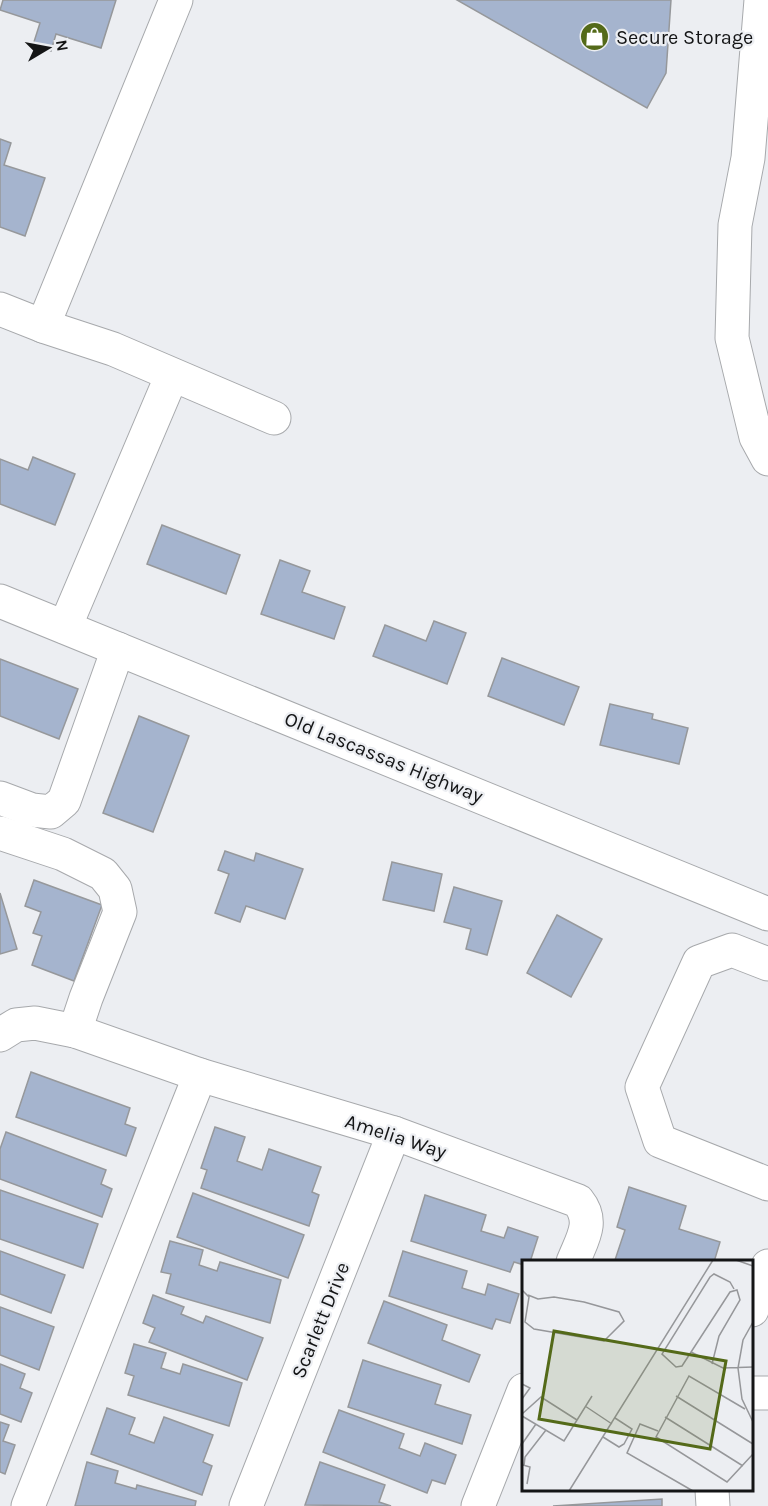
<svg xmlns="http://www.w3.org/2000/svg" width="768" height="1506" viewBox="0 0 768 1506" font-family="Karla,sans-serif">
<style>
.building{fill:#a5b4ce;stroke:#96989b;stroke-width:1.5}
.lines{fill:none;stroke-linecap:round;stroke-linejoin:round}
.minor-casing{stroke:#a7a9ac;stroke-width:35}
.minor{stroke:#fff;stroke-width:33}
.labels{text-anchor:middle;stroke-width:4.5;stroke-linejoin:round;paint-order:stroke}
.poi-label{font-size:20px;fill:#141516;stroke:#eceef2;text-anchor:start}
.street-label{font-size:20px;fill:#141516;stroke:#eceef2}
.inset-road{fill:none;stroke:#96979a;stroke-width:1.5}
.view{fill:#546a19;fill-opacity:0.15;stroke:#546a19;stroke-width:3}
.inset-edge{fill:none;stroke:#141516;stroke-width:3}
</style>
<rect width="100%" height="100%" fill="#eceef2"/>
<g class="building">
<polygon points="3,0 116,0 101,48 56,34 51,51 33,45 40,23 0,10"/>
<polygon points="457,0 671,0 666,73 647,108"/>
<polygon points="0,139 11,143 4,165 45,178 25,236 0,227"/>
<polygon points="33,457 75,474 55,525 0,504 0,459 28,470"/>
<polygon points="162,525 240,555 226,594 147,564"/>
<polygon points="280,560 310,571 302,592 345,607 334,639 261,614"/>
<polygon points="434,621 466,633 447,684 373,656 385,625 426,641"/>
<polygon points="502,658 579,687 564,725 488,696"/>
<polygon points="0,659 78,689 59,739 0,716"/>
<polygon points="610,704 653,714 652,719 688,728 679,764 600,745"/>
<polygon points="139,716 189,736 153,832 103,813"/>
<polygon points="225,851 254,861 256,853 303,869 285,919 246,906 240,922 215,913 229,874 218,870"/>
<polygon points="392,862 442,874 434,911 383,900"/>
<polygon points="34,880 102,905 74,981 32,965 42,936 33,933 41,912 25,906"/>
<polygon points="454,887 502,901 487,955 466,949 471,929 444,922"/>
<polygon points="0,893 17,949 0,954"/>
<polygon points="557,915 602,939 571,997 527,973"/>
<polygon points="31,1072 130,1108 125,1124 136,1128 126,1156 16,1117"/>
<polygon points="215,1127 245,1137 237,1161 262,1170 269,1149 321,1167 312,1192 319,1195 309,1226 201,1188 207,1170 201,1168"/>
<polygon points="6,1132 106,1170 101,1184 112,1189 102,1217 0,1179 0,1149"/>
<polygon points="629,1187 686,1206 679,1229 720,1242 714,1262 615,1260 625,1230 617,1227"/>
<polygon points="0,1190 98,1224 83,1268 0,1239"/>
<polygon points="193,1193 304,1235 288,1278 177,1237"/>
<polygon points="425,1195 486,1215 481,1231 504,1238 508,1227 538,1237 530,1262 524,1262 524,1265 514,1262 510,1272 411,1241"/>
<polygon points="170,1241 203,1250 199,1265 217,1271 220,1262 281,1280 270,1323 166,1293 171,1274 161,1272"/>
<polygon points="0,1251 65,1275 51,1313 0,1294"/>
<polygon points="403,1251 467,1271 462,1288 485,1295 488,1284 519,1294 510,1323 496,1319 492,1329 389,1296"/>
<polygon points="153,1295 184,1307 181,1314 203,1323 206,1316 263,1338 247,1380 149,1342 155,1328 143,1323"/>
<polygon points="384,1301 447,1325 442,1340 480,1355 469,1382 368,1343"/>
<polygon points="0,1307 54,1327 39,1370 0,1355"/>
<polygon points="134,1344 166,1353 161,1368 180,1374 183,1364 242,1383 229,1426 128,1395 134,1376 125,1373"/>
<polygon points="363,1360 441,1385 435,1404 471,1415 462,1444 348,1407"/>
<polygon points="0,1364 25,1374 20,1388 32,1393 21,1422 0,1414"/>
<polygon points="107,1408 135,1418 129,1434 154,1443 164,1417 213,1435 203,1462 212,1466 202,1495 91,1454"/>
<polygon points="339,1410 404,1434 399,1448 420,1456 425,1443 456,1455 445,1484 432,1480 427,1493 323,1452"/>
<polygon points="0,1422 9,1425 3,1441 15,1445 5,1474 0,1472"/>
<polygon points="87,1462 118,1471 115,1483 136,1489 137,1485 196,1501 195,1506 75,1506"/>
<polygon points="320,1462 385,1485 379,1502 391,1506 305,1505"/>
<polygon points="662,1499 662,1506 553,1506"/>
</g>
<g class="lines">
<defs>
<g id="minor">
<polyline points="761,0 748,158 735,225 732,338 756,437 768,459"/>
<polyline points="0,309 43,326 113,349 274,418"/>
<polyline points="43,326 176,0"/>
<polyline points="0,601 768,914"/>
<polyline points="65,627 172,375"/>
<polyline points="0,798 32,810 51,812 64,801 118,649"/>
<polyline points="0,833 63,854 103,874 115,889 120,912 86,998 75,1031"/>
<polyline points="768,964 732,950 699,962 642,1087 660,1141 768,1184"/>
<path d="M0,1035L16,1025L35,1023L75,1031L200,1075L394,1133L578,1201C595,1222 582,1239 573,1262"/>
<polyline points="752,1310 768,1266"/>
<polyline points="752,1393 768,1393"/>
<polyline points="712,1490 713,1506"/>
<polyline points="28,1506 200,1075"/>
<polyline points="246,1506 394,1133"/>
<polyline points="478,1506 524,1390"/>
</g>
</defs>
<use href="#minor" class="minor-casing"/>
<use href="#minor" class="minor"/>
</g>
<defs>
<symbol id="shop-disc" viewBox="-11 -11 22 22"><circle r="9.5" fill="#546a19" stroke="#eceef2"/><path d="M-5-2.5h2.3a2.7 3.5 0 0 1 5.4 0H5L5.5 6h-11ZM-1.5-2.5h3a1.5 2.3 0 0 0-3 0Z" fill="#fff"/></symbol>
</defs>
<g fill-rule="evenodd">
<use href="#shop-disc" x="578" y="20" width="33" height="33"/>
</g>
<g class="labels">
<g class="poi-label">
<text x="616" y="44">Secure Storage</text>
</g>
<g class="street-label">
<text transform="translate(384 757) rotate(22)" y="7">Old Lascassas Highway</text>
<text transform="translate(396 1136) rotate(18)" y="7">Amelia Way</text>
<text transform="translate(320 1320) rotate(-68)" y="7">Scarlett Drive</text>
</g>
</g>
<g transform="translate(522 1260)">
<rect width="231" height="231" fill="#eceef2"/>
<path class="inset-road" d="M214,0L231,6M0,30L7,37L3,62L12,69L82,81L102,61L97,52L62,42L32,37L16,39L6,35M231,62L221,80L216,108L220,139L231,162M169,92L201,108L231,107M190,104L197,76L218,40L215,30L208,32L160,106L154,107L140,94L188,17L192,14L208,22L212,29M0,124L8,128L0,139M154,136L231,184M63,146L90,164M223,149L167,116L134,177L205,222L231,194M0,154L19,137L55,160M0,156L42,181L70,136M143,157L221,206M136,171L118,164L105,193L171,231M81,177L97,187L102,184L110,169L93,158M0,184L14,164M1,205L8,207L5,224M2,206L3,197L24,170M47,231L191,0"/>
<path class="view" d="M32,71L204,101L188,189L17,159Z"/>
<rect width="231" height="231" class="inset-edge"/>
</g>
<g transform="translate(48 48) rotate(80)" stroke="#eceef2" stroke-width="4.5" paint-order="stroke">
<path d="M0-4.5L10 22L0 15L-10 22Z" fill="#141516"/>
<text y="-9" font-size="16" font-weight="bold" text-anchor="middle" fill="#141516">N</text>
</g>
</svg>
